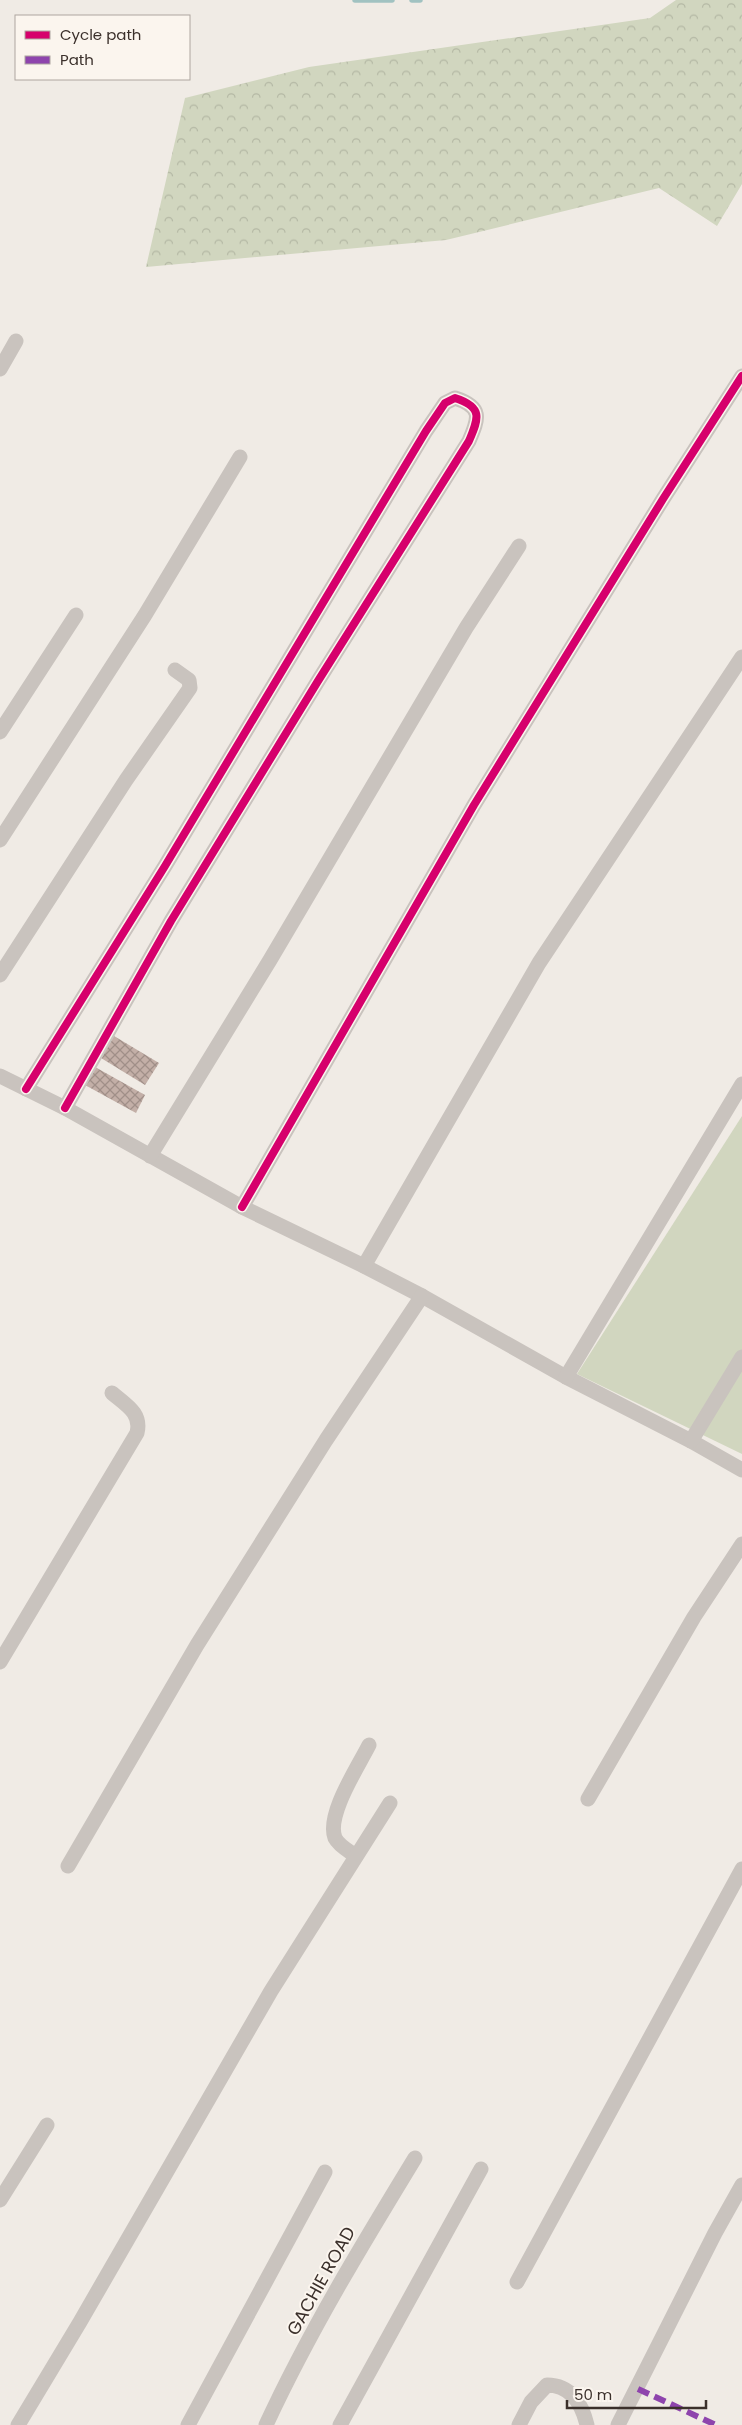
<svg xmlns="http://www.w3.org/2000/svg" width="742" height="2425" viewBox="0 0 742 2425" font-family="Poppins,sans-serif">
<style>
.green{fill:#d1d6bf}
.forest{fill:url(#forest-crowns)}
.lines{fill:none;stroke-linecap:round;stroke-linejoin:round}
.stream{stroke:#a1c2c1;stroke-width:5.5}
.building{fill:url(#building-cross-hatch)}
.street{stroke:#c9c3be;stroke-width:15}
.quiet{stroke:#8e44ad;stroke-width:6;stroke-dasharray:12 6;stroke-linecap:butt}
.cycleway-casing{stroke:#fbf5ee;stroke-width:11}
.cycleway{stroke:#d6006c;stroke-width:8}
.labels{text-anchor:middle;stroke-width:4;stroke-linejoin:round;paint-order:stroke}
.street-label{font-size:18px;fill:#3b302b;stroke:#fbf5ee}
</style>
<defs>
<pattern id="forest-crowns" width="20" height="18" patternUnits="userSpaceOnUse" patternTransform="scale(1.25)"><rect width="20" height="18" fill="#d1d6bf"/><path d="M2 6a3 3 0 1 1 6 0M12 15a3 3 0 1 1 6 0" fill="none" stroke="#b4b8a4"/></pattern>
<pattern id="building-cross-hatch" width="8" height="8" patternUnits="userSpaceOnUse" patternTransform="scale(1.25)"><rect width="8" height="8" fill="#c3afa7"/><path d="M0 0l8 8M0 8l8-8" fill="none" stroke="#a08f88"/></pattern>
</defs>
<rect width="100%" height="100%" fill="#f0ebe5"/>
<polygon class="green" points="742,1116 742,1454 577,1374"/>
<polygon class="forest" points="676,0 742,0 742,184 717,226 659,188 446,240 146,267 185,98 309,67 650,18"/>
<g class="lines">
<g class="stream">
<polyline points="355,0 392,0"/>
<polyline points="412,0 420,0"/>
</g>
</g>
<g class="building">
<polygon points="114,1036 159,1063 145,1085 101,1058"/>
<polygon points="95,1067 145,1095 136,1113 85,1085"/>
</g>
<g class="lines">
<g class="street">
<polyline points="0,369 16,341"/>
<polyline points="0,732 76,615"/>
<polyline points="0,840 145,615 240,457"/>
<polyline points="0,975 126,780 190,688 189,680 175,670"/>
<polyline points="0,1076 65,1108 242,1207 364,1266 422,1296 566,1377 691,1441 742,1470"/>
<path d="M26,1089L165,866L426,431L445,403L455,398C483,407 479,418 469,441L318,681L171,921L65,1108"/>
<polyline points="150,1156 270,960 466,628 519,546"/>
<polyline points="242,1207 474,805 663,499 742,376"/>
<polyline points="364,1266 539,963 742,657"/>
<polyline points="566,1377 742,1084"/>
<polyline points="691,1441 742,1357"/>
<path d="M0,1662L137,1433C142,1413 126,1405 112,1393"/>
<polyline points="588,1799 694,1617 742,1544"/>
<path d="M356,1856C349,1851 339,1846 335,1838C326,1815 358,1767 369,1745"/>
<polyline points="68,1866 197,1645 326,1440 422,1296"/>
<polyline points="0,2200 47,2125"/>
<polyline points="517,2282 742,1869"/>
<polyline points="18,2425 80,2322 271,1991 390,1803"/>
<polyline points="188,2425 325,2172"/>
<path d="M266,2425C309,2332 362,2245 415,2158"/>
<polyline points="340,2425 481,2169"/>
<path d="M519,2425L531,2402L547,2385C571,2385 582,2404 587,2425"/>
<polyline points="618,2425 715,2233 742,2185"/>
</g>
<polyline class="quiet" points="638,2389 716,2425"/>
<defs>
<g id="cycleway">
<path d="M26,1089L165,866L426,431L445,403L455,398C483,407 479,418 469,441L318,681L171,921L65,1108"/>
<polyline points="242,1207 474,805 663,499 742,376"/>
</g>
</defs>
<use href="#cycleway" class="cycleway-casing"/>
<use href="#cycleway" class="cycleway"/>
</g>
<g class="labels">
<g class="street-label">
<text transform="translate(321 2281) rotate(-61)" y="6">GACHIE ROAD</text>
</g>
</g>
<rect x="15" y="15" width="175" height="65" fill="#fbf5ee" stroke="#aea6a0"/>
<rect x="25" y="31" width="25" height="8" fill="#d6006c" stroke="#aea6a0"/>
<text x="60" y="40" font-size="15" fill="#3b302b">Cycle path</text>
<rect x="25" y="56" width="25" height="8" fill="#8e44ad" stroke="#aea6a0"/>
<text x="60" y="65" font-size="15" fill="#3b302b">Path</text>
<path d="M567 2400v8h139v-8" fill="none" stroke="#3b302b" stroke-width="2.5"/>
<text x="574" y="2400" font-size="15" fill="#3b302b" stroke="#fbf5ee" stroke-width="4" paint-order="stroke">50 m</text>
</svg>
